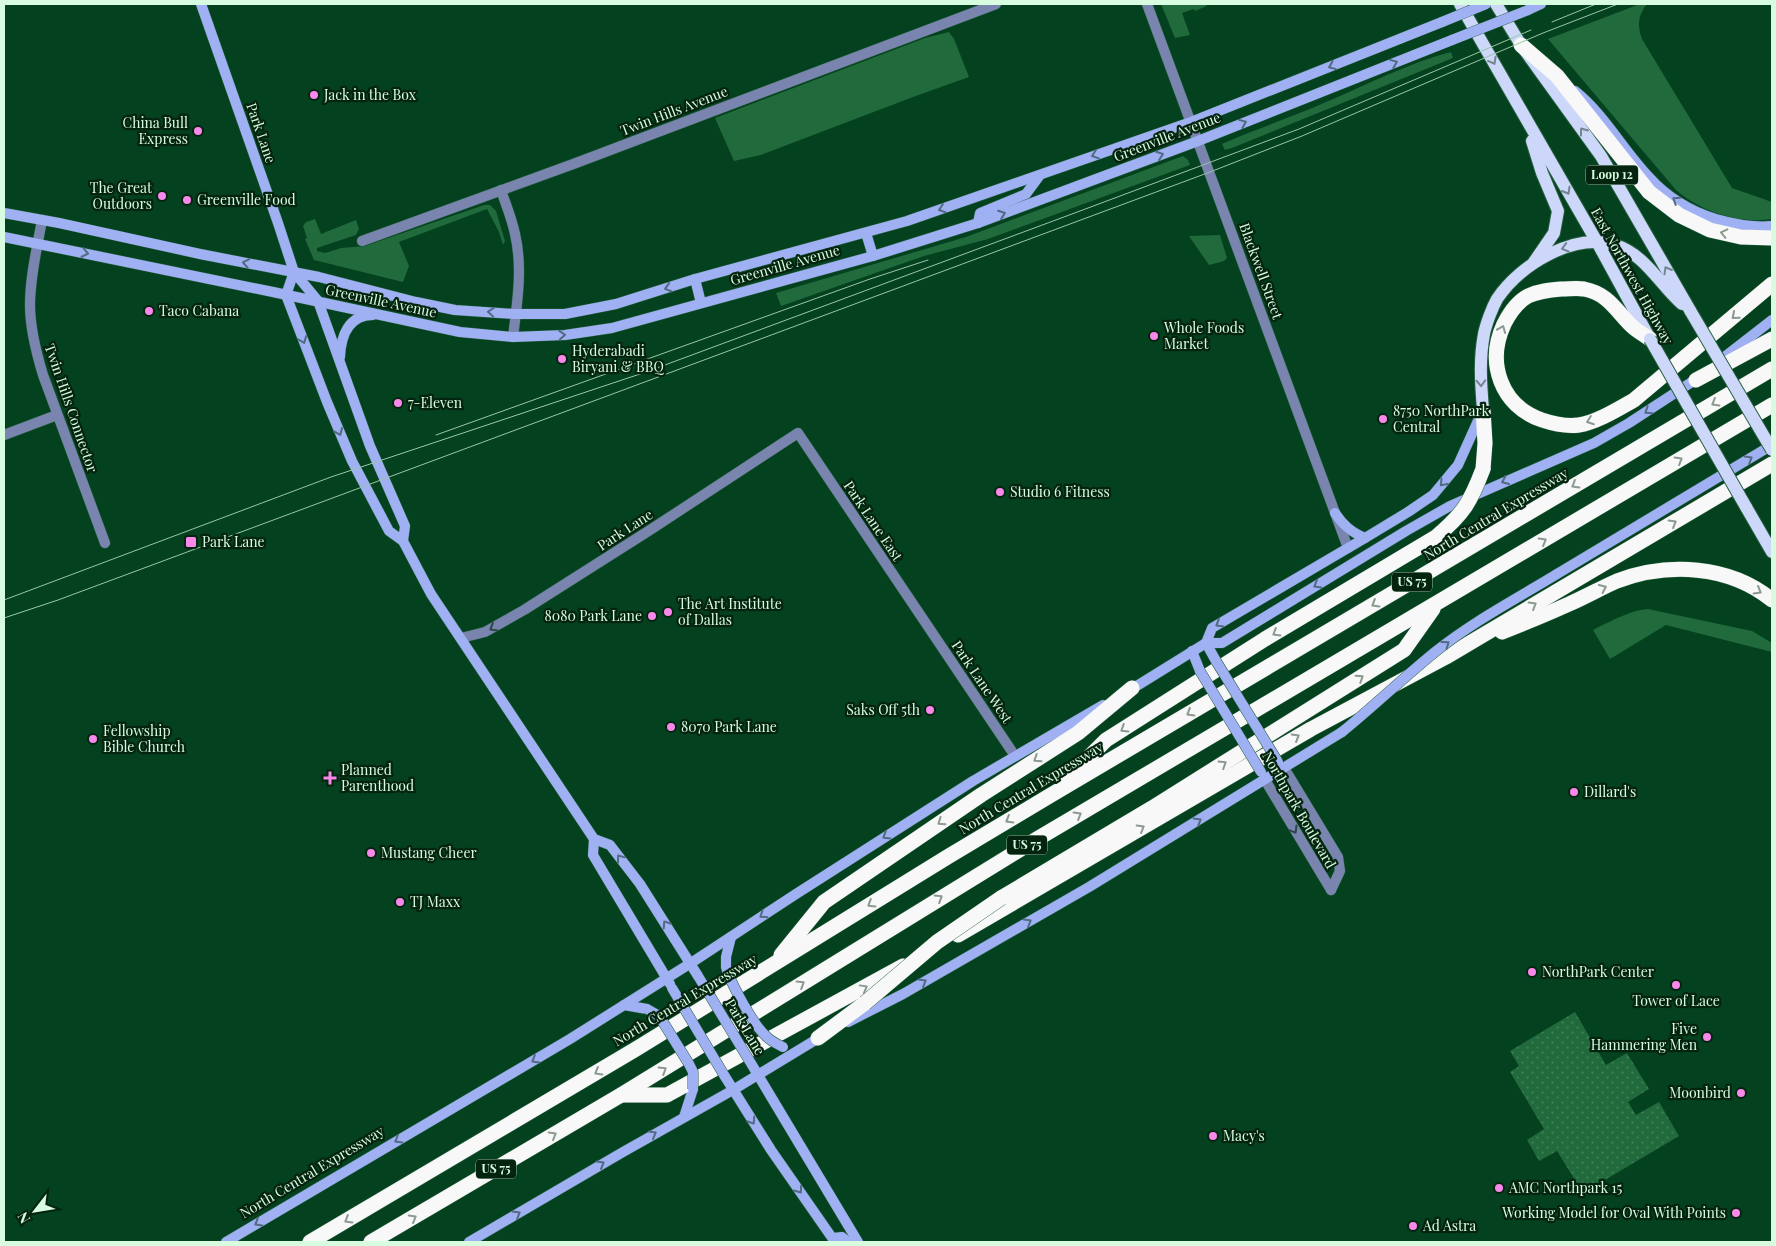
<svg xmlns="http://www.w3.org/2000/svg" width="1776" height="1246" viewBox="0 0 1776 1246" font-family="'Playfair Display',serif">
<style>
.grass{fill:#216a3c}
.garden{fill:url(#garden-dots)}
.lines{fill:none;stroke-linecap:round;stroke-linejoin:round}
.street-casing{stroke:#265f3e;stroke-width:11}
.secondary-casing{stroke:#265f3e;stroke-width:11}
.primary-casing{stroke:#265f3e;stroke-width:14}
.highway-casing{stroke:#265f3e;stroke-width:16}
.street{stroke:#7985ae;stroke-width:10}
.secondary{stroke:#9fb1f3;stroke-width:10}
.primary{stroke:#cdd7f9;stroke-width:12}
.highway{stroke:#f8f8f8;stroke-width:15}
.tram{stroke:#9ac5a7;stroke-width:1}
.secondary-bridge-casing{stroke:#265f3e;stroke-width:11;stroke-linecap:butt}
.primary-bridge-casing{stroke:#265f3e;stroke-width:14;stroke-linecap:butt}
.highway-bridge-casing{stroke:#265f3e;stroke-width:16;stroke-linecap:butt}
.secondary-bridge{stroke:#9fb1f3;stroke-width:10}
.primary-bridge{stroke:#cdd7f9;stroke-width:12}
.highway-bridge{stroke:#f8f8f8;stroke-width:15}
.oneway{stroke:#738690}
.oneway2{stroke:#526a82}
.oneway3{stroke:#8b9990}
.oneway4{stroke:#2e4647}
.poi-dot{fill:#f888ea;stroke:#052410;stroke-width:2}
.labels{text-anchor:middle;stroke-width:4.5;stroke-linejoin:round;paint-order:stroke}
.shield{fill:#052410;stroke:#99bba2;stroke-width:1}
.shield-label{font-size:12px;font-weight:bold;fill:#d8fce0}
.poi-label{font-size:14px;fill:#d8fce0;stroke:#052410;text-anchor:start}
.street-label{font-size:14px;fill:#d8fce0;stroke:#052410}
</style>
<defs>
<pattern id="garden-dots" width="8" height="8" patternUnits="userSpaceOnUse" patternTransform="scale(1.25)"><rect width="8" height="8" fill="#216a3c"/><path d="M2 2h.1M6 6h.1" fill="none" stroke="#408058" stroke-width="1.8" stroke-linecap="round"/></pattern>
</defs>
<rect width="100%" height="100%" fill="#04411f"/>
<g class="grass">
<polygon points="1161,4 1208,4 1206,5 1207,6 1195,11 1194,9 1182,13 1190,35 1175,38"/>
<path d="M1640,4H1647C1638,15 1637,25 1642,39L1732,188L1772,202V219C1738,224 1702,212 1676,190L1548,39Z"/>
<polygon points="949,32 954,39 969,77 913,97 761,155 734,161 715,118 925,38"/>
<path d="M1451,52L1453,58L1232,148L1225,150L1222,144C1256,129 1292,117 1326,102C1367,85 1408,63 1451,52Z"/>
<polygon points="1183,156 1188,160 1190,165 988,239 924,256 781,306 776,293 966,237"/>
<polygon points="484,205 490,205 496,211 505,241 503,245 499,232 487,209 399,242 409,266 403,282 314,260 305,239 307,238 303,226 306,222 315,219 321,234 356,220 359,229 356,235 317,248 317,251 325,253 341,248 365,246"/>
<polygon points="1220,235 1227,258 1224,261 1209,265 1189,236"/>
<path d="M1648,609L1752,631L1772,643V652L1666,625L1610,659L1593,630C1611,621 1628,611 1648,609Z"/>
</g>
<polygon class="garden" points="1575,1012 1606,1065 1627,1053 1649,1089 1628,1102 1636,1115 1659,1102 1679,1136 1583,1193 1557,1151 1539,1161 1527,1140 1544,1129 1510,1072 1519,1066 1510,1051"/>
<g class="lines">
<defs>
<g id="street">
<polyline points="1147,4 1348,548"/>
<path d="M501,190C506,205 512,219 515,234C523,268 517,304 513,337"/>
<path d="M42,220C37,248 30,277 30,305C30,329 36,352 43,375L105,543"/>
<polyline points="362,241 576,163 996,4"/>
<polyline points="4,435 57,415"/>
<polyline points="461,638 485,632 524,610 650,530 798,433 1015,756"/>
<polyline points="1284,769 1289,776 1338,857 1340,871 1331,890"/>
<polyline points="1265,780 1331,890"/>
</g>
<g id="secondary">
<polyline points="201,4 278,223 294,272 318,301 370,446 405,526 403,541 431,594 594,839 610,845 640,884 698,976"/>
<polyline points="1528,10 1541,4"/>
<path d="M1575,91C1605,115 1623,150 1649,177C1667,197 1690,211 1716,219C1734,224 1754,228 1772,226"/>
<polyline points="4,213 59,223 200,254 319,277 416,302 455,310 515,314 565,314 616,304 695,279 907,221 1191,122 1442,22"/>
<polyline points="978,223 980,213 1026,194 1040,175"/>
<polyline points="866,233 873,256"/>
<polyline points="4,237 273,292 460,332 513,337 565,335 612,328 873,256 978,223 1198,141 1452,40"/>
<polyline points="294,272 286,295 327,402 352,461 389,531 403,541"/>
<polyline points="695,279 701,303"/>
<path d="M340,357C341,336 348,315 373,315"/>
<polyline points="1718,362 1772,320"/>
<path d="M1335,513C1343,525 1351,532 1365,538"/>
<polyline points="1557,574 1772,445"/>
<polyline points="1206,643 1212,628 1365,538 1408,512 1433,495 1458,465 1481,414"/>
<polyline points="1206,643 1216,661"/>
<polyline points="1192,651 1200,671"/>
<polyline points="1127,692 1206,643 1222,643 1406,531 1450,506 1594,443 1629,423 1701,376"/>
<polyline points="594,839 593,855 670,984"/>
<polyline points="726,967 726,957 731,937"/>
<polyline points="624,1005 647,1009"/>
<polyline points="848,1022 903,994 1089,887 1342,732"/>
<polyline points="749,1060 858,1242"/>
<polyline points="724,1075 771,1150 835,1242"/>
<polyline points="684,1117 693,1089"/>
<polyline points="833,1238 842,1237 848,1242"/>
<polyline points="226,1242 570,1039 691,963 796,894 973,781 1103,705"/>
<polyline points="469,1242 623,1152 733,1090 822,1036"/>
</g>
<g id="primary">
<polyline points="1460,4 1597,242 1650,339"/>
<polyline points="1496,4 1521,45 1601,156 1691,312"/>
<polyline points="1532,141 1542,173 1558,211 1554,233 1534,262"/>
<path d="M1483,410C1481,385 1479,360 1484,334C1486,324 1492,308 1497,299C1520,265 1573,232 1615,245C1645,254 1660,285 1682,304"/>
<polyline points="1746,507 1772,552"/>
</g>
<g id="highway">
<polyline points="1521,45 1557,76 1649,192 1679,215 1710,230 1741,237 1772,238"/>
<path d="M1650,339C1644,335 1639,332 1634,328C1617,313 1610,294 1584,289C1577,288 1569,289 1561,289C1550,290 1539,291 1528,296C1517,302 1509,314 1504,324C1486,363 1501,406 1542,420C1554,424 1566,427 1579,425C1597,422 1618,409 1634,400L1772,284"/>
<polyline points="1696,380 1772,339"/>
<polyline points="1483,469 1485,443 1483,410"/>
<path d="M1502,632C1525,623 1547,614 1569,604C1585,597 1601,588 1617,581C1668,562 1729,565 1772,600"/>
<polyline points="1068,778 1106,740 1265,639 1436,537"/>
<polyline points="1001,898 1152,808 1404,650 1433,609"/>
<polyline points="958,935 1311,729 1446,657 1772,464"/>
<polyline points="781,955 824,902 981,795 1078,733 1132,688"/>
<polyline points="818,1038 865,1003"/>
<polyline points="621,1095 667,1095 903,966"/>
<polyline points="310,1242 636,1049 949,856 1051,795 1772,369"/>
<polyline points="371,1242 621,1095 1037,839 1772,405"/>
</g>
</defs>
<use href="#street" class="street-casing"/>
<use href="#secondary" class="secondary-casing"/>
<use href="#primary" class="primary-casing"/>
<use href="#highway" class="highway-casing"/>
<use href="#street" class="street"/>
<use href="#secondary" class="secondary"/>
<use href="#primary" class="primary"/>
<use href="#highway" class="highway"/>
<g class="tram">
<polyline points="1552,22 1596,4"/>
<polyline points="436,435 870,279 928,260"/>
<polyline points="4,600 331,477 646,372 1072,214 1299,129 1531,30"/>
<polyline points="4,618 58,600 1210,172 1302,136 1543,33 1618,4"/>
</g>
<defs>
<g id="secondary-bridge">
<polyline points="1442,22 1486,4"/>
<polyline points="1452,40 1528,10"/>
<polyline points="1216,661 1278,762"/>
<polyline points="1200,671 1261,772"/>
<path d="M1342,732C1374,706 1403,678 1435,652C1472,622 1516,599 1557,574"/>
<path d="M726,967C730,982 754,1026 766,1036C770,1041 777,1044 783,1047"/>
<polyline points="698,976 749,1060"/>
<polyline points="672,988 724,1075"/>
<polyline points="647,1009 656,1014 663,1022 689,1064 693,1072 693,1089"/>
</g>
<g id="primary-bridge">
<polyline points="1691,312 1772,450"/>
<polyline points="1650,339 1746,507"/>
</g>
<g id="highway-bridge">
<path d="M1436,537C1464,513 1470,503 1483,469"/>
<polyline points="865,1003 937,942 1001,898"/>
</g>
</defs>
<use href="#secondary-bridge" class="secondary-bridge-casing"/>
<use href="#primary-bridge" class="primary-bridge-casing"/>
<use href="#highway-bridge" class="highway-bridge-casing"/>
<use href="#secondary-bridge" class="secondary-bridge"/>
<use href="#primary-bridge" class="primary-bridge"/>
<use href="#highway-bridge" class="highway-bridge"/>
</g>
<defs><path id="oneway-chevron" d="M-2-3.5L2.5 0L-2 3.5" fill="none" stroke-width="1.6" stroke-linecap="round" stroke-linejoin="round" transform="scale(1.25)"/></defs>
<g class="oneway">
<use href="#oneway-chevron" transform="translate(1493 61) rotate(61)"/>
<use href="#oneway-chevron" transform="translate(1583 131) rotate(-126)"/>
<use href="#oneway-chevron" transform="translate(1567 191) rotate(60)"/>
<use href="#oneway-chevron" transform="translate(1565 248) rotate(164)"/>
<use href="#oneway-chevron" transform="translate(1667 270) rotate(-120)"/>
<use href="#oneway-chevron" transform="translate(1481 383) rotate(87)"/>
</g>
<g class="oneway2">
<use href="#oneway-chevron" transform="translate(1394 63) rotate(-22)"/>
<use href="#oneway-chevron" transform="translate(1332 66) rotate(158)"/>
<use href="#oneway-chevron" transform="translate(1243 123) rotate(-22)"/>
<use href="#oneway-chevron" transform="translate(1095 155) rotate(161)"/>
<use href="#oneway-chevron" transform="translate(1160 155) rotate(-20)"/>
<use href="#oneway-chevron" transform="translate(1676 200) rotate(-147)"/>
<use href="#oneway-chevron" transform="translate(942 209) rotate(161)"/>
<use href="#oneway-chevron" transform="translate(1002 214) rotate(-20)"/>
<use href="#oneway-chevron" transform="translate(85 253) rotate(12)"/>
<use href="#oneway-chevron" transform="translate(246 263) rotate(-169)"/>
<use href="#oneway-chevron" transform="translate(668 288) rotate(163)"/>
<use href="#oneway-chevron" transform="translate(491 312) rotate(-176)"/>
<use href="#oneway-chevron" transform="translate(562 335) rotate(-4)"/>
<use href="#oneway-chevron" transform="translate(303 340) rotate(69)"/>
<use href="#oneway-chevron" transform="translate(1648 411) rotate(147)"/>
<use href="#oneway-chevron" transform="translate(339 432) rotate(67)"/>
<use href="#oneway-chevron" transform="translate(1749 459) rotate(-31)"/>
<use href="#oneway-chevron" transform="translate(1505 481) rotate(156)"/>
<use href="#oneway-chevron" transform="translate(1443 483) rotate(132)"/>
<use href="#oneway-chevron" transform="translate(1317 585) rotate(149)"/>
<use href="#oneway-chevron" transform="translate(1219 624) rotate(149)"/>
<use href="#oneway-chevron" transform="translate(1446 644) rotate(-36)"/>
<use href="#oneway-chevron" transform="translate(1198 821) rotate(-31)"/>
<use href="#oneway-chevron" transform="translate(886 836) rotate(148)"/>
<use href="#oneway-chevron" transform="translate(620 858) rotate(-127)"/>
<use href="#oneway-chevron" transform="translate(763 915) rotate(146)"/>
<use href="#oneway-chevron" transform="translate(1028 922) rotate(-30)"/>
<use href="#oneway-chevron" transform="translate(666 924) rotate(-123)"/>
<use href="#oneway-chevron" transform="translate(923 982) rotate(-30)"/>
<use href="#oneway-chevron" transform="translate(535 1060) rotate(149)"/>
<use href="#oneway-chevron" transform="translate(752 1121) rotate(57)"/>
<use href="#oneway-chevron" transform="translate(653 1134) rotate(-30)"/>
<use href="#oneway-chevron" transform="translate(398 1140) rotate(150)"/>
<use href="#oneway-chevron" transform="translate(601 1164) rotate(-30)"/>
<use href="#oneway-chevron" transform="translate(799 1190) rotate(55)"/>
<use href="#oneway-chevron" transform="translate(517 1214) rotate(-31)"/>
<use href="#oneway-chevron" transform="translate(258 1223) rotate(149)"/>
</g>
<g class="oneway3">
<use href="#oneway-chevron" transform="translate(1724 233) rotate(-167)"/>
<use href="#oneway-chevron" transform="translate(1735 316) rotate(140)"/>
<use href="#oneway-chevron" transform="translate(1502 329) rotate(-68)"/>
<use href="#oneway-chevron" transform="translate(1715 403) rotate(149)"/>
<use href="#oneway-chevron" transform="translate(1590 421) rotate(160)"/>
<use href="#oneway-chevron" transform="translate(1679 460) rotate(-31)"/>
<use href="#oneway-chevron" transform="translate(1575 485) rotate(150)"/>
<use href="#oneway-chevron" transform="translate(1673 523) rotate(-31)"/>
<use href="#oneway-chevron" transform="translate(1543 541) rotate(-31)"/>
<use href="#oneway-chevron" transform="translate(1603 588) rotate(-25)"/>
<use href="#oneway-chevron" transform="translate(1758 591) rotate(30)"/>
<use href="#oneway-chevron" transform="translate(1375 604) rotate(149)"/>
<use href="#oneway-chevron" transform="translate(1533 605) rotate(-31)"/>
<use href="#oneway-chevron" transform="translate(1276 633) rotate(149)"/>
<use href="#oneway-chevron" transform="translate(1360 678) rotate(-33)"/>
<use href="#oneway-chevron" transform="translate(1190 713) rotate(149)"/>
<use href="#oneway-chevron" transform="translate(1124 729) rotate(148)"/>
<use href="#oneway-chevron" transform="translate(1296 737) rotate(-30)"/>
<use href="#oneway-chevron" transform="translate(1037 759) rotate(147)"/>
<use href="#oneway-chevron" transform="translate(1223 764) rotate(-32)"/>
<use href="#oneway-chevron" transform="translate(1078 815) rotate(-31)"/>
<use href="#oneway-chevron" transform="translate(1009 820) rotate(149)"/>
<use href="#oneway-chevron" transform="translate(941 822) rotate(146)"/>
<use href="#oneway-chevron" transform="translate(1141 828) rotate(-30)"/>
<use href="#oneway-chevron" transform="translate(939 898) rotate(-32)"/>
<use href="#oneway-chevron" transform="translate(871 904) rotate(148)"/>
<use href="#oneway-chevron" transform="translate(801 984) rotate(-32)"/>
<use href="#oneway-chevron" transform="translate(864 988) rotate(-29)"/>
<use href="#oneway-chevron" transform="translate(663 1070) rotate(-32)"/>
<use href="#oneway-chevron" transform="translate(598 1072) rotate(149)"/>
<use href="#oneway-chevron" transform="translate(553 1135) rotate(-30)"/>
<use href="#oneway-chevron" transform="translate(413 1218) rotate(-30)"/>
<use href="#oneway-chevron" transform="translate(348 1220) rotate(149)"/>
</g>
<g class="oneway4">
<use href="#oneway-chevron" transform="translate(493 628) rotate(149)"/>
<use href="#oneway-chevron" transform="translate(1294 830) rotate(59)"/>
</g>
<g class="poi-dot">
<circle cx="314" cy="95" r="5"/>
<circle cx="198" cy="131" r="5"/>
<circle cx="162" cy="196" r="5"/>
<circle cx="187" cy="200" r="5"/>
<circle cx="149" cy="311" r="5"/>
<circle cx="1154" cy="336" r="5"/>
<circle cx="562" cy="359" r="5"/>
<circle cx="398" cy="403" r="5"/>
<circle cx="1383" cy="419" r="5"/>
<circle cx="1000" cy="492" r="5"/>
<rect x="185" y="536" width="12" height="12" rx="2.5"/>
<circle cx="668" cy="612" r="5"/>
<circle cx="652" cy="616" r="5"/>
<circle cx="930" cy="710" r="5"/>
<circle cx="671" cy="727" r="5"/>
<circle cx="93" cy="739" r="5"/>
<path d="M327.5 770.5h5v5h5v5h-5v5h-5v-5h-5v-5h5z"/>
<circle cx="1574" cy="792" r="5"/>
<circle cx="371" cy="853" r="5"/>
<circle cx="400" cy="902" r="5"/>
<circle cx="1532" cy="972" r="5"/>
<circle cx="1676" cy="985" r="5"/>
<circle cx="1707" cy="1037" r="5"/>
<circle cx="1741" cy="1093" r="5"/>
<circle cx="1213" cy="1136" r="5"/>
<circle cx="1499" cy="1188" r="5"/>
<circle cx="1736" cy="1213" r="5"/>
<circle cx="1413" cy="1226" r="5"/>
</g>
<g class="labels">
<g class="shield">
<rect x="1586" y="165.5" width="52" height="19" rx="4"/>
<rect x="1392" y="572.5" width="40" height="19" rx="4"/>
<rect x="1007" y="835.5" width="40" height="19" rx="4"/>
<rect x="476" y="1159.5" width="40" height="19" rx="4"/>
</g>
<g class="shield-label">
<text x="1612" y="179">Loop 12</text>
<text x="1412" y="586">US 75</text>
<text x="1027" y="849">US 75</text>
<text x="496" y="1173">US 75</text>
</g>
<g class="poi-label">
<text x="324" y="100">Jack in the Box</text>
<text x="188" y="128" text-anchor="end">China Bull<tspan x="188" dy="16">Express</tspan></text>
<text x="152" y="193" text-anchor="end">The Great<tspan x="152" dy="16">Outdoors</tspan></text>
<text x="197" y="205">Greenville Food</text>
<text x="159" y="316">Taco Cabana</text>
<text x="1164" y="333">Whole Foods<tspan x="1164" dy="16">Market</tspan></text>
<text x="572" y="356">Hyderabadi<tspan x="572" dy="16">Biryani &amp; BBQ</tspan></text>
<text x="408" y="408">7-Eleven</text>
<text x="1393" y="416">8750 NorthPark<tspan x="1393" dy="16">Central</tspan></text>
<text x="1010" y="497">Studio 6 Fitness</text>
<text x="202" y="547">Park Lane</text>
<text x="678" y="609">The Art Institute<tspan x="678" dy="16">of Dallas</tspan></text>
<text x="642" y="621" text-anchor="end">8080 Park Lane</text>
<text x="920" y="715" text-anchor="end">Saks Off 5th</text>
<text x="681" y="732">8070 Park Lane</text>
<text x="103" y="736">Fellowship<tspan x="103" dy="16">Bible Church</tspan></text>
<text x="341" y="775">Planned<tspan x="341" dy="16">Parenthood</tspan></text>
<text x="1584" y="797">Dillard's</text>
<text x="381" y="858">Mustang Cheer</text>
<text x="410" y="907">TJ Maxx</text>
<text x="1542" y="977">NorthPark Center</text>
<text x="1676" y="1006" text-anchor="middle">Tower of Lace</text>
<text x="1697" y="1034" text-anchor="end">Five<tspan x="1697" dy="16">Hammering Men</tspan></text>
<text x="1731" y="1098" text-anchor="end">Moonbird</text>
<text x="1223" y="1141">Macy's</text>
<text x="1509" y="1193">AMC Northpark 15</text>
<text x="1726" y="1218" text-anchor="end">Working Model for Oval With Points</text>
<text x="1423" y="1231">Ad Astra</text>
</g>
<g class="street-label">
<text transform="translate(674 111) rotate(-21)" y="5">Twin Hills Avenue</text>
<text transform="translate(261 133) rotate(71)" y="5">Park Lane</text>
<text transform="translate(1167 137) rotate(-21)" y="5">Greenville Avenue</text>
<text transform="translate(785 265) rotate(-16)" y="5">Greenville Avenue</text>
<text transform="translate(1261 271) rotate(70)" y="5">Blackwell Street</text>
<text transform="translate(1632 276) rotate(61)" y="5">East Northwest Highway</text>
<text transform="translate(381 301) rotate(12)" y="5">Greenville Avenue</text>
<text transform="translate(71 408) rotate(71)" y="5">Twin Hills Connector</text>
<text transform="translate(1496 514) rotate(-31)" y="5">North Central Expressway</text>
<text transform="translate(873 521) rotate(56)" y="5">Park Lane East</text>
<text transform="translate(625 530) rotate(-33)" y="5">Park Lane</text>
<text transform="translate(982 682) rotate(56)" y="5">Park Lane West</text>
<text transform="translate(1031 788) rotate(-31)" y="5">North Central Expressway</text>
<text transform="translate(1299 810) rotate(60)" y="5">Northpark Boulevard</text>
<text transform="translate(685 1000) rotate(-31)" y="5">North Central Expressway</text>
<text transform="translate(745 1027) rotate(59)" y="5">Park Lane</text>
<text transform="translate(312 1172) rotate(-31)" y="5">North Central Expressway</text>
</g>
</g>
<rect width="1776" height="1246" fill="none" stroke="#d8fce0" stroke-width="10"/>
<g transform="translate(35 1211) rotate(239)" stroke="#052410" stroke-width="4" paint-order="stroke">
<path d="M0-4L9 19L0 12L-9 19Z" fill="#d8fce0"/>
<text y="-8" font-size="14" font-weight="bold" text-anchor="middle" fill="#d8fce0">N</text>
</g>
</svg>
